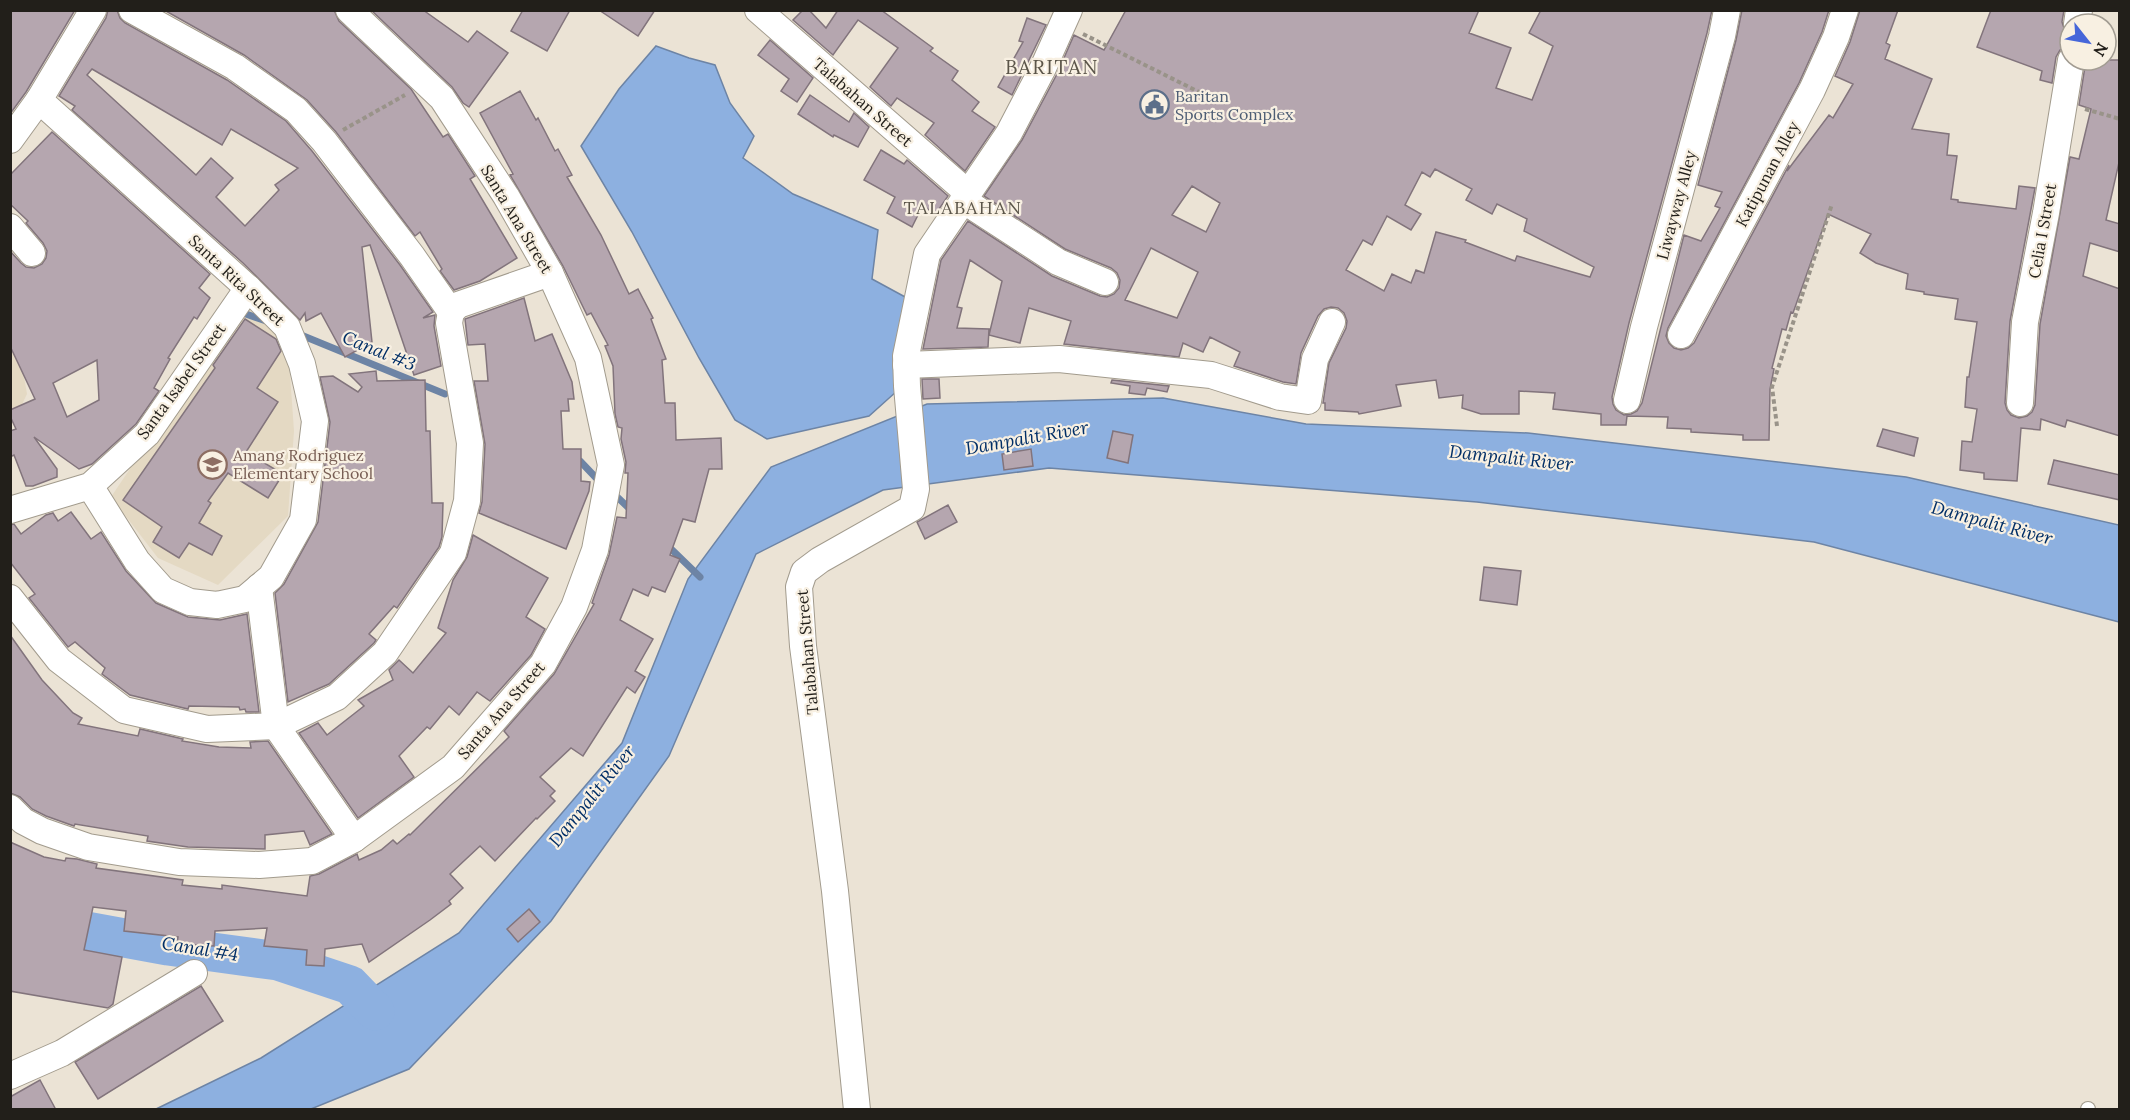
<svg xmlns="http://www.w3.org/2000/svg" width="2130" height="1120" viewBox="0 0 2130 1120" font-family="Lora,serif">
<style>
.built{fill:#e4d9c3}
.water{fill:#8db0e0;stroke:#6d84a5;stroke-width:1.5}
.lines{fill:none;stroke-linecap:round;stroke-linejoin:round}
.stream{stroke:#6d84a5;stroke-width:7}
.river{stroke:#8db0e0;stroke-width:39}
.building{fill:#b5a6af;stroke:#82747c;stroke-width:1.5;fill-rule:evenodd}
.service-casing{stroke:#a29b8d;stroke-width:16}
.minor-casing{stroke:#a29b8d;stroke-width:28}
.path{stroke:#999389;stroke-width:4;stroke-dasharray:4.5 3;stroke-linecap:butt}
.service{stroke:#fff;stroke-width:14}
.minor{stroke:#fff;stroke-width:26}
.labels{text-anchor:middle;stroke-width:4.5;stroke-linejoin:round;paint-order:stroke}
.service-label{font-size:16px;fill:#4e5e75;stroke:#f8f0e2;text-anchor:start}
.street-label{font-size:16px;fill:#221f1a;stroke:#f8f0e2}
.education-label{font-size:16px;fill:#785e54;stroke:#f8f0e2;text-anchor:start}
.neighbourhood-label{font-size:18px;letter-spacing:1.5px;fill:#5b5549;stroke:#f8f0e2}
.water-label{font-size:18px;font-style:italic;fill:#002e66;stroke:#f8f0e2}
.quarter-label{font-size:20px;letter-spacing:1.5px;fill:#5b5549;stroke:#f8f0e2}
</style>
<rect width="100%" height="100%" fill="#ebe3d5"/>
<g class="built">
<polygon points="252,308 288,346 294,431 288,516 218,585 158,558 111,497 236,311"/>
<polygon points="11,325 16,331 27,394 11,427"/>
</g>
<g class="water">
<polygon points="656,46 689,58 715,65 730,103 754,136 743,158 793,194 878,230 872,279 907,298 897,391 869,416 767,439 735,420 699,358 632,232 581,146 619,89"/>
<polygon points="1163,398 1306,424 1528,433 1906,477 2119,525 2119,622 1814,542 1477,502 1049,468 883,490 756,554 669,756 551,921 409,1069 311,1109 154,1110 261,1058 459,933 622,743 688,579 771,467 927,404"/>
</g>
<g class="lines">
<g class="stream">
<polyline points="243,313 269,322"/>
<polyline points="301,335 445,394"/>
<polyline points="573,457 580,461 600,482"/>
<polyline points="613,493 633,512"/>
<polyline points="667,545 700,577"/>
</g>
<polyline class="river" points="37,922 168,946 278,961 350,985 375,1011"/>
</g>
<g class="building">
<polygon points="10,10 75,10 26,92 10,114"/>
<path d="M108,10H117L120,18L125,23L227,80L286,121L312,151L400,265L433,312L423,318L435,315L434,326L441,366L414,375L370,245L362,247L372,342L345,357L321,313L306,321L305,313L300,320L243,263L72,110L75,106L59,96L106,18ZM92,69L222,145L231,129L298,168L275,185L279,190L245,226L216,197L233,178L211,158L196,175L87,75Z"/>
<polygon points="164,10 334,10 339,21 411,89 443,137 448,134 475,176 470,179 517,258 480,281 454,290 440,271 442,269 420,232 415,236 336,132 307,100 244,55"/>
<polygon points="371,10 423,10 468,42 477,31 508,53 469,107 463,103 452,87"/>
<polygon points="523,10 570,10 547,51 511,31"/>
<polygon points="599,10 655,10 638,36"/>
<polygon points="803,10 809,10 826,28 838,10 881,10 933,48 930,51 958,71 952,80 979,102 972,111 995,127 965,171 925,135 934,123 897,98 891,106 870,87 898,48 858,20 833,55 793,20"/>
<path d="M1126,10H1479L1469,33L1511,48L1496,88L1532,100L1553,46L1529,33L1541,10H1712L1707,33L1629,323L1612,397L1613,404L1616,410L1624,415L1631,414L1637,411L1642,403L1684,235L1701,241L1720,208L1715,206L1722,192L1698,185L1736,40L1742,10H1829L1822,32L1799,83L1668,328L1666,336L1669,343L1674,348L1681,350L1688,348L1694,343L1789,165L1787,171L1829,115L1833,118L1853,84L1835,76L1850,42L1860,10H1898L1886,43L1890,45L1885,59L1932,79L1912,129L1949,134L1947,155L1957,156L1951,199L1958,200V202L2016,209L2019,186L2035,188L2010,321L2005,403L2007,410L2011,415L2019,418L2027,416L2032,412L2035,405L2040,324L2070,157L2079,159L2091,109L2079,105L2086,60H2120V158L2106,220L2120,224V252L2090,243L2083,276L2120,289V436L2067,420L2065,427L2041,419L2040,430L2021,428L2017,481L1984,479V473L1960,470L1962,441L1972,442L1977,409L1965,407L1967,377H1969L1977,322L1955,319L1958,299L1924,294V292L1906,289L1908,274L1876,263L1860,253L1871,234L1828,214L1793,313L1791,312L1786,330L1782,329L1772,368L1774,369L1770,389L1769,440H1743V435L1691,432V429L1667,428L1668,417L1627,416L1626,425H1601V414L1553,409L1555,393L1519,391V414H1481L1462,408L1463,395L1439,398L1436,380L1396,385L1401,406L1359,414L1358,412L1325,410V403H1323L1329,363L1346,328L1347,321L1344,313L1338,308L1331,307L1324,309L1318,316L1301,353L1296,384L1283,382L1234,366L1240,352L1210,337L1203,352L1183,343L1179,357L1064,344L1071,321L1029,308L1020,343L989,335L1002,281L970,260L957,307L962,308L957,328L989,329L988,347L923,349L941,260L968,221L1052,276L1100,296L1107,297L1114,294L1119,288L1120,280L1117,273L1111,268L1065,249L984,196L1022,140L1057,74L1074,35L1104,50ZM1435,169L1472,189L1466,200L1492,214L1497,204L1527,219L1524,231L1594,267L1590,277L1517,256L1515,261L1465,242L1466,240L1436,232L1424,273L1416,270L1411,283L1392,274L1384,291L1346,270L1363,240L1372,245L1387,216L1411,230L1421,214L1405,205L1422,172L1430,177ZM1192,186L1220,203L1206,232L1172,215ZM1151,248L1198,272L1177,318L1125,300Z"/>
<polygon points="1991,10 2064,10 2062,22 2066,34 2066,46 2060,50 2056,57 2052,83 2040,80 2042,71 1977,47"/>
<polygon points="1027,18 1046,25 1012,95 998,87 1023,42 1019,41"/>
<polygon points="770,40 813,78 797,102 781,91 789,79 758,55"/>
<polygon points="520,91 536,120 538,118 555,151 558,149 572,175 567,177 601,235 629,294 638,289 653,318 651,319 666,359 662,360 665,403 675,403 676,440 721,438 722,469 709,469 695,522 683,519 670,555 680,559 665,592 652,587 648,596 633,589 620,620 653,639 635,671 645,677 635,693 627,687 583,756 571,748 540,777 555,791 550,796 555,801 537,819 536,818 495,861 480,846 450,874 463,888 449,901 451,904 430,920 369,962 362,944 325,949 324,966 306,965 307,950 264,946 267,928 215,931 214,946 177,944 178,937 124,931 126,911 93,907 84,950 122,957 113,1004 108,1008 10,991 10,842 44,857 65,861 66,858 77,859 97,864 96,868 183,880 182,885 222,889 222,885 307,896 310,876 319,874 357,854 359,860 381,850 393,840 397,844 409,834 410,835 509,737 504,731 554,674 594,604 592,603 609,555 617,517 626,518 628,473 625,473 626,462 621,439 622,428 618,427 615,414 613,366 605,346 608,345 591,313 587,315 563,266 510,175 513,174 480,113"/>
<polygon points="810,95 849,122 854,113 869,127 858,147 834,135 833,137 798,114"/>
<path d="M52,132L210,274L199,288L210,298L197,319L194,317L168,358L170,359L154,388L159,391L136,424L92,464L79,469L34,437L57,469V477L33,486H26L14,455L10,457V431L16,429L10,416V410L35,399L10,346V251L21,263L26,267L34,268L42,264L46,258L47,251L43,243L26,223L28,221L10,204V175ZM97,360L99,400L67,417L53,383Z"/>
<polygon points="881,150 904,164 907,160 948,196 935,215 923,205 912,227 887,213 895,197 864,180"/>
<polygon points="524,298 535,341 552,334 572,382 574,399 568,399 569,411 561,411 563,449 581,449 581,481 590,482 589,491 566,549 479,513 482,502 485,444 474,381 488,381 485,344 468,345 465,319"/>
<polygon points="245,319 276,339 281,351 257,388 278,402 246,452 283,474 268,498 228,473 208,501 211,503 199,523 222,536 212,555 189,543 179,558 153,542 162,527 123,500 215,368 213,365"/>
<polygon points="376,371 377,381 425,380 426,431 430,431 432,503 443,503 442,537 439,547 397,608 394,606 369,634 376,640 374,643 329,684 288,702 275,593 284,584 318,522 330,422 320,377 333,376 358,392 362,387 349,374"/>
<polygon points="922,379 939,379 940,398 923,399"/>
<polygon points="1112,380 1169,386 1167,392 1147,388 1145,395 1129,393 1130,386 1111,383"/>
<polygon points="1883,429 1918,438 1914,456 1877,446"/>
<polygon points="1113,431 1133,435 1128,463 1107,458"/>
<polygon points="1031,449 1033,466 1004,470 1002,454"/>
<polygon points="2054,460 2120,475 2120,500 2048,484"/>
<polygon points="948,505 957,522 925,539 917,522"/>
<polygon points="71,512 91,539 101,532 126,571 156,603 188,617 220,620 247,614 259,712 246,712 245,709 240,710 239,707 189,706 188,709 130,695 102,674 105,668 75,642 68,647 29,598 35,594 10,562 10,525 14,524 21,534 46,515 53,513 58,521"/>
<polygon points="473,535 548,578 526,617 545,629 531,655 490,701 477,692 459,715 449,706 430,729 427,727 399,756 414,777 358,818 299,733 318,723 327,735 364,706 358,700 393,680 389,670 399,660 413,673 446,633 438,628 453,580 467,557"/>
<polygon points="1484,567 1521,571 1517,605 1480,600"/>
<polygon points="10,635 42,680 73,713 82,718 78,724 138,736 140,729 183,739 182,741 219,747 251,748 250,742 268,741 332,834 310,845 304,831 265,835 265,849 188,847 147,841 148,836 75,824 74,826 46,816 32,809 20,797 10,793"/>
<polygon points="529,909 540,922 518,942 507,929"/>
<polygon points="201,986 223,1021 98,1099 75,1062"/>
<polygon points="40,1080 56,1110 10,1110 10,1097"/>
</g>
<g class="lines">
<defs>
<polyline id="service" points="2088,1109 2088,1110"/>
<g id="minor">
<polyline points="132,10 235,67 296,110 324,141 412,256 451,312"/>
<polyline points="758,10 961,187 969,204 1058,262 1105,282"/>
<polyline points="2077,24 2079,10"/>
<polyline points="10,140 39,100"/>
<polyline points="10,227 32,253"/>
<polyline points="1681,335 1812,90 1836,37 1845,10"/>
<polyline points="906,365 1059,359 1211,375 1280,397 1308,401 1315,359 1332,322"/>
<polyline points="1627,400 1644,327 1722,36 1727,10"/>
<polyline points="2020,403 2025,322 2046,213 2071,60"/>
<polyline points="90,486 137,561 163,590 190,602 217,605 245,599 271,577 303,520 315,421 302,364 287,327 248,288 39,100 93,10"/>
<polyline points="10,510 90,486 147,434 248,288"/>
<polyline points="259,587 276,726 354,839"/>
<polyline points="10,598 59,660 124,710 207,729 276,726 337,697 385,653 453,553 467,501 470,443 449,323 451,312 458,305 550,273"/>
<polyline points="10,808 23,821 42,831 88,847 179,862 259,865 312,861 354,839 453,767 543,664 574,607 595,550 611,465 588,358 550,273 506,196 442,98 349,10"/>
<polyline points="10,1076 62,1053 194,973"/>
<polyline points="857,1110 835,891 803,646 799,587 804,572 820,560 912,508 916,489 907,386 906,356 927,254 1009,133 1043,68 1069,10"/>
</g>
</defs>
<use href="#service" class="service-casing"/>
<use href="#minor" class="minor-casing"/>
<g class="path">
<polyline points="1083,34 1211,98"/>
<polyline points="2085,109 2120,119"/>
<polyline points="343,130 405,95"/>
<polyline points="1777,426 1772,387 1832,204"/>
</g>
<use href="#service" class="service"/>
<use href="#minor" class="minor"/>
</g>
<defs>
<symbol id="civic-ring" viewBox="-11 -11 22 22"><circle r="9.5" fill="#f8f0e2" stroke="#5c6f8a" stroke-width="1.5"/><path d="M-.6-6.5H3V-4.5H.6V-3L4-1V1h2V6H-6V1h2V-1L-.6-3ZM-1.2 2.5V6h2.4V2.5Z" fill="#5c6f8a"/></symbol>
<symbol id="school-ring" viewBox="-11 -11 22 22"><circle r="9.5" fill="#f8f0e2" stroke="#8d6e63" stroke-width="1.5"/><path d="M0-5L7-2L0 1L-7-2ZM-4 1L0 2.5L4 1V4Q0 6-4 4Z" fill="#8d6e63"/></symbol>
</defs>
<g fill-rule="evenodd">
<use href="#civic-ring" x="1138" y="88" width="33" height="33"/>
<use href="#school-ring" x="196" y="448" width="33" height="33"/>
</g>
<g class="labels">
<g class="service-label">
<text x="1175" y="102">Baritan<tspan x="1175" dy="18">Sports Complex</tspan></text>
</g>
<g class="street-label">
<text transform="translate(863 102) rotate(41)" y="6">Talabahan Street</text>
<text transform="translate(1767 174) rotate(-62)" y="6">Katipunan Alley</text>
<text transform="translate(1676 205) rotate(-75)" y="6">Liwayway Alley</text>
<text transform="translate(517 219) rotate(59)" y="6">Santa Ana Street</text>
<text transform="translate(2042 231) rotate(-80)" y="6">Celia I Street</text>
<text transform="translate(237 280) rotate(43)" y="6">Santa Rita Street</text>
<text transform="translate(181 381) rotate(-54)" y="6">Santa Isabel Street</text>
<text transform="translate(807 652) rotate(-95)" y="6">Talabahan Street</text>
<text transform="translate(501 710) rotate(-49)" y="6">Santa Ana Street</text>
</g>
<g class="education-label">
<text x="233" y="461">Amang Rodriguez<tspan x="233" dy="18">Elementary School</tspan></text>
</g>
<g class="neighbourhood-label">
<text x="963" y="214">TALABAHAN</text>
</g>
<g class="water-label">
<text transform="translate(379 351) rotate(22)" y="6">Canal #3</text>
<text transform="translate(1027 438) rotate(-10)" y="6">Dampalit River</text>
<text transform="translate(1511 458) rotate(6)" y="6">Dampalit River</text>
<text transform="translate(1992 523) rotate(15)" y="6">Dampalit River</text>
<text transform="translate(592 796) rotate(-51)" y="6">Dampalit River</text>
<text transform="translate(200 949) rotate(9)" y="6">Canal #4</text>
</g>
<g class="quarter-label">
<text x="1052" y="74">BARITAN</text>
</g>
</g>
<rect width="2130" height="1120" fill="none" stroke="#221f1a" stroke-width="24"/>
<g transform="translate(2088 42) rotate(121)"><circle r="28" fill="#f8f0e2" stroke="#a29c92" stroke-width="1.5"/>
<path d="M0-4.5L10 22L0 15L-10 22Z" fill="#4666d9"/>
<text y="-9" font-size="16" font-weight="bold" text-anchor="middle" fill="#221f1a">N</text>
</g>
</svg>
